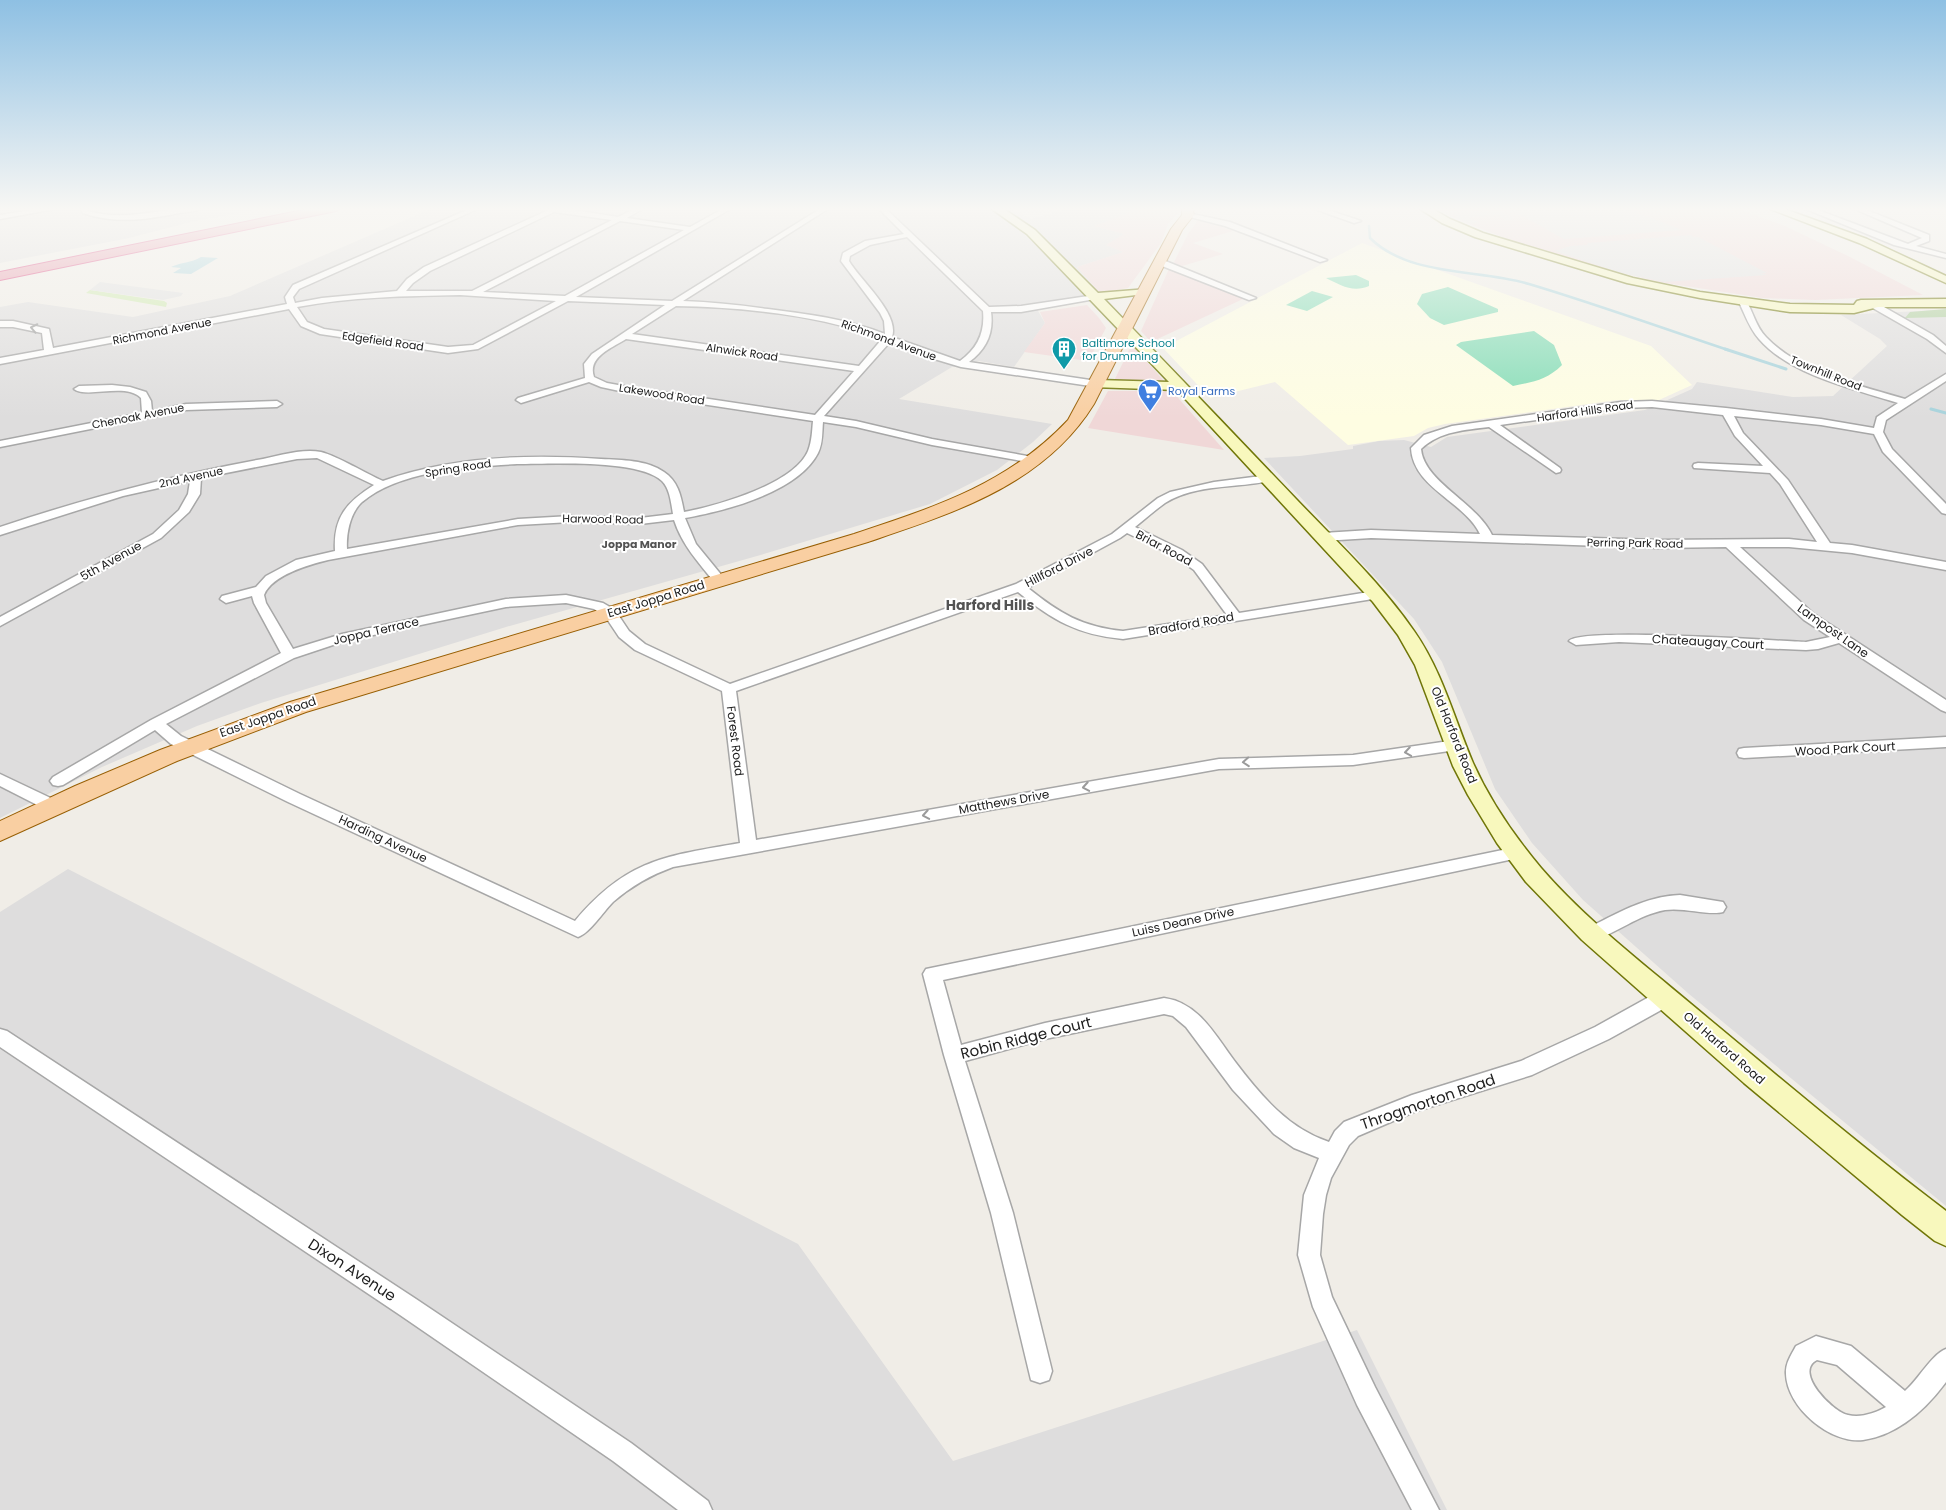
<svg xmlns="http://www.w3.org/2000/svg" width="1946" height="1510" viewBox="0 0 1946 1510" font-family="Poppins,sans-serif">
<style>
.residential{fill:#dedddd}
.commercial{fill:#f0d7d7}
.education{fill:#fefde2}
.grass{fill:#cee9ae}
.forest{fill:#aece9d}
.pitch{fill:#87ddb7}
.parking{fill:#e0e0e0}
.water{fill:#a8d3dc}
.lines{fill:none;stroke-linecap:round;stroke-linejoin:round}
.stream-far1{stroke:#a8d3dc;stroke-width:2.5}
.stream{stroke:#a8d3dc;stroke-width:3}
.street-casing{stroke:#a7a7a7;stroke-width:3}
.secondary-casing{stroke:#707608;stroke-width:3}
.primary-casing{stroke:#985f04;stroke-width:2}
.highway-casing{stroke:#d72b6e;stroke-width:2}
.street{fill:#fff;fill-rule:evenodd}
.secondary{fill:#f8f8bd;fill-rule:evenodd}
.primary{fill:#f9cfa2;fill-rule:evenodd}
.highway{fill:#e591a5;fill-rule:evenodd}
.oneway{stroke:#9b9b9b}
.labels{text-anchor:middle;stroke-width:4;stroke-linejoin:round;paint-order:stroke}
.far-street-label{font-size:11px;fill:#202020;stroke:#fff}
.far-culture-label{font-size:11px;fill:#0d838f;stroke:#fff;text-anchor:start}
.far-shop-label{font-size:11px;fill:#366cbe;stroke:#fff;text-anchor:start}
.far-neighbourhood-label{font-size:11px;font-weight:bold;fill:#535353;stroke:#fff}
.street-label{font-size:12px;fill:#202020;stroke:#fff}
.neighbourhood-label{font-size:14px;font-weight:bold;fill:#535353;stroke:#fff}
.near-street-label{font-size:15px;fill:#202020;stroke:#fff}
</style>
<rect width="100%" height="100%" fill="#f0ede7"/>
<g class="residential">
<polygon points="0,207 273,207 191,222 129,238 0,263"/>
<polygon points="435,207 1009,207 1031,219 1074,207 1125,207 1135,211 1095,226 1125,234 1107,245 1124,252 1077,267 1100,293 1068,300 1034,304 1045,323 1014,367 979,361 952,367 899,399 1052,424 1033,442 997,470 930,504 757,556 506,627 261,703 197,726 102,767 0,818 0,307 28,302 133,317 230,296"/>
<polygon points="1939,310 1946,314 1946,1206 1689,994 1583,900 1532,843 1495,789 1442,662 1414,619 1264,458 1300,456 1353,449 1353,446 1379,441 1404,440 1431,447 1447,437 1645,410 1692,389 1697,382 1793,397 1833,396 1887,346 1880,339 1841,315"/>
<polygon points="68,869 798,1244 953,1461 1357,1330 1447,1510 0,1510 0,912"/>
</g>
<g class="commercial">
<polygon points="1125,207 1184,207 1168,224 1161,243 1128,288 1100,293 1077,267 1123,252 1106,245 1124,234 1094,226 1134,211"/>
<polygon points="1435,207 1734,207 1787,227 1850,257 1923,295 1815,300 1763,298 1659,282 1584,263 1512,241 1448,215"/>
<polygon points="1199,219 1233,231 1193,243 1223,254 1182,266 1173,264 1188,234"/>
<polygon points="1169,269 1193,277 1243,299 1151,342 1141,331"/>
<polygon points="1087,305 1099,318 1106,328 1088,361 1024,352 1045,323 1040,312"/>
<polygon points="1131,346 1133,346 1164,381 1114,381"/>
<polygon points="1108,391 1172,391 1224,450 1088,428"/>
</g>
<polygon class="education" points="1362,243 1651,346 1692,385 1659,400 1617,400 1445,424 1428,428 1414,436 1348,445 1275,382 1210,398 1163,348"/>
<polygon class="grass" points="90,290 164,301 167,303 166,307 86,293"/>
<polygon class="forest" points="1946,309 1946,317 1905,318 1910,312"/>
<g class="pitch">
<path d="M1356,275L1369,281V286C1353,293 1340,285 1326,278Z"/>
<polygon points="1448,287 1498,309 1498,312 1444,325 1430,318 1417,304 1422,294"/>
<polygon points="1312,291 1333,297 1307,311 1286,305"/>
<path d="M1534,331L1554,345L1562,365C1547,380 1533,382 1513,386L1456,345L1461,342Z"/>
</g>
<g class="parking">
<polygon points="1535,207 1623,207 1682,230 1564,239 1510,209"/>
<polygon points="1501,211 1514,219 1506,220 1497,215 1470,217 1469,218 1480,223 1471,224 1455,217 1457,214"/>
<polygon points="1691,235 1693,237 1698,237 1767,273 1762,273 1767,275 1664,282 1618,272 1555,251 1570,246 1587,245 1588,243"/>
<polygon points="100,282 183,293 181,296 163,300 90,290"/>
</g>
<path class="water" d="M201,257L218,258L191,274L173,273L181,268L171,267C181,262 191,263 201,257Z"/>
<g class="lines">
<path class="stream-far1" d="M1369,226L1370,238C1409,277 1480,269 1529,284C1596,304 1662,328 1728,350"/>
<g class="stream">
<polyline points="1725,349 1786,369"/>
<polyline points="1931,409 1946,413"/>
</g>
<defs>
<g id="street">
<polygon points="51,207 66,207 0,219 0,215"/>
<path d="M80,207H86L88,211C128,223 165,206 205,207C199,211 188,212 179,213C146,220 115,224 83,213Z"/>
<path d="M474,207H482L299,289L293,297L295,303L322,298L397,291L407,279L424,267L555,207L618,217L638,207H646L627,218L690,227L726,207H734L576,297L672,301L823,207H831L683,301C712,302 739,305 768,309C808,314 847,319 885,334L884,321L880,313L841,261L843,253L865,241L904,234L877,207H884L989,307L1021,306L1095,295L1099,297L1095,299L1021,312H991C994,333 986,350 969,362L1097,381L1102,384L1097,387L961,367L931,358L890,342L824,416L856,421L932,439L1033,457L1037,458L1038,460L1037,462L1033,463L932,445L856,427L823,422C822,432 823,443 818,453C798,492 725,511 685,518L696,544L723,577L725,580L723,583H715C699,563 682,545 674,520L640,524L571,522L518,525L328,560C308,565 272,575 264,595L266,603L293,649L342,634L506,599L566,595L603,603L615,610L629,631L645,644L730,684L1016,584L1112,534L1158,498L1170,492L1214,482L1269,475L1273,476L1274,478L1273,480C1238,489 1197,483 1165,503C1155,510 1145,519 1135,527L1182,550L1202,564L1239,613L1375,591L1379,592L1381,595L1379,598L1123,639C1078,635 1052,620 1018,592L736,691L756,840L1219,759L1353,755L1456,740L1461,741L1463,745L1461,749L1456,750L1353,765L1219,769L673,867C651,875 631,886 613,902C603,912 590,933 578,937L288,802L171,744L155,730L63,785L58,786L53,785L50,781L53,777L151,720L281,653L254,603L252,596L226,603L220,599L222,596L256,587L266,576L296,560L335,551C333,517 347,502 374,485L317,458L297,459L201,478L200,494L189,512L161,538L0,626V617L153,534L179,510L188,494L190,481L123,496L0,535V527C84,499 170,476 257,460C276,457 301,448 321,452C337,456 367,474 383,481C452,456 529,454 601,459C622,460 647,460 664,472C678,481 681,496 684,512C717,506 794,484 808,451C812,441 812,431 813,421L629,393L601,387L589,382L521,403L516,400L518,398L585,378L584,364L592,354L665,305L568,301L478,349L448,353L320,334L301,326L289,309L0,364V358L44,350L42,333L13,327H0V321H13L49,329L53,348L287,304L285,297L293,285ZM554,212L612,220L472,291H406L413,283L430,271ZM620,221L684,230L565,296L483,292ZM907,237L983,311C985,332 978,348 960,361L892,337C900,314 860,280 849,261L850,256L870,245ZM460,295L556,301L473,345L448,347L324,329L307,322L297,307C351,297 405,296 460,295ZM676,306C740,307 823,315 882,339L859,366L632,334ZM626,339L854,371L815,415L629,387L607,383L594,377C587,357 612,348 626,339ZM517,464C550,464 639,459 662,481C670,489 671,503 673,514L640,518L571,516L518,519L347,549C346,534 350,513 362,502C400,470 469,467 517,464ZM1127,533L1174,556L1194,570L1227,615L1123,631C1082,627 1059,613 1028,588L1120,538ZM566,603L594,609L605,616L619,637L635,650L722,691L740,843C666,856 627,859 575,921L300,794L181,736L166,724L294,658L345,641L506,607Z"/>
<polygon points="1309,207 1319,207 1361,221 1354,223"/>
<polygon points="1801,207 1810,207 1908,244 1922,238 1850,207 1859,207 1929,235 1929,241 1916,246 1946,254 1946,258 1894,245"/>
<polygon points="1188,213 1230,222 1327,260 1320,262 1225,226 1186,216 1186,214"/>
<polygon points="1157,260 1163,260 1256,298 1249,300 1157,264"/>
<path d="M1740,300H1746C1753,312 1756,327 1766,337C1800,373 1859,385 1905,399L1946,374V381L1886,420L1883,432L1892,449L1946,504V514L1942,513L1883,452L1874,434L1821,425L1734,416L1743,433L1788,480L1830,543L1852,545L1946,562V570L1852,553L1789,547H1740L1814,614L1946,700V712L1941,710L1839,643L1818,649L1806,650L1619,642L1576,645L1569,641C1580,627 1776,641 1806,642L1830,637L1804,620L1726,547L1658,548L1371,538L1323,541L1317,537L1323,533L1371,530L1480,534C1464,501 1413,488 1411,448L1424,435L1452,426L1621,402L1652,401L1726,408L1821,419L1874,428L1877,417L1898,403C1854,389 1790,375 1759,339C1750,329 1745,315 1739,302ZM1652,407L1723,415L1735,436L1763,466L1698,463L1694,464L1693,466L1694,468L1770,473L1780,484L1817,542L1789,539L1658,540L1492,535C1476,502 1424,482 1421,449C1440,431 1465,430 1489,427L1556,473L1560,472L1561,470L1560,468L1500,425L1621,408Z"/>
<polygon points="1871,303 1877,303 1933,335 1946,346 1946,353 1927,339 1871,307"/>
<path d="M112,385L130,387L146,392L151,401L152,411L186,404L277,401L282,404L277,407L186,410L0,447V441L142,413L141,398C126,382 87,399 74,389L79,386Z"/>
<polygon points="1946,737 1946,747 1744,758 1739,757 1737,753 1739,749 1744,748"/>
<polygon points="0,774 59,802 61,806 59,810 53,812 47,810 0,786"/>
<path d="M1517,847L1523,849L1525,853L1523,857L943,980L961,1045L1045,1023L1164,998C1200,1003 1216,1037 1236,1063C1261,1096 1289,1129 1329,1142L1335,1131L1344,1122L1412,1095L1521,1061L1595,1027L1658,992L1665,990L1672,992L1674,998L1672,1004L1609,1039L1532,1075L1414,1112L1358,1136L1349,1145L1331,1178L1326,1195L1323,1214L1320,1255L1332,1297L1375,1387L1439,1510H1412L1357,1405L1313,1307L1298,1255L1304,1195L1319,1158L1294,1148L1274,1134L1233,1090L1186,1027L1173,1016L1164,1014L1045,1039L965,1061L1013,1213L1052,1371L1049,1380L1040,1383L1031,1380L991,1213L944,1055L923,974L926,969Z"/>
<path d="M1680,895L1723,902L1726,907L1723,912C1709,916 1684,907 1665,910C1638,915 1617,933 1592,941L1586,939L1583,934L1586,929C1616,914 1646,896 1680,895Z"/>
<polygon points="0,1029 7,1031 416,1299 631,1443 708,1501 712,1510 678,1510 613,1461 400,1315 0,1047"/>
<path d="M1816,1336L1851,1346L1905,1391C1919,1379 1931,1355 1946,1349V1382C1926,1409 1898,1435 1863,1440C1831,1444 1787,1408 1786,1374C1785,1364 1791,1355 1796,1346ZM1817,1360L1837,1365L1886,1407C1875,1413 1861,1418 1848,1415C1833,1412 1793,1372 1817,1360Z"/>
</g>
<g id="secondary">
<path d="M989,207H1001L1035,230L1098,293L1148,289L1150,291L1148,293L1144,294L1104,299C1169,366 1232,432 1296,499C1337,542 1380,582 1414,631C1442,671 1454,718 1473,763C1490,801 1515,837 1541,868C1585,919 1640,961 1691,1004C1775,1074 1859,1145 1946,1211V1246L1935,1241L1902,1215L1744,1083L1582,940L1526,882L1497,843L1468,795L1453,766L1415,665L1398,635L1373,602L1177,390L1092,387L1090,384L1092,381L1097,380L1169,382L1027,234Z"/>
<polygon points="1417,207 1429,207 1450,219 1483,233 1633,278 1700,292 1790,304 1854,305 1857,301 1861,300 1946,299 1946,307 1878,307 1854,313 1790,312 1700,298 1627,283 1475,237 1442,223"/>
<polygon points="1765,207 1779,207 1867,239 1946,276 1946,283 1859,243"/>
</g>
<path id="primary" d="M1184,207H1196L1193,211L1194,215L1182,230L1094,404C1044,485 953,513 868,542L306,712L177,761L0,841V821L75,786L160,750L290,702L854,534C935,507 1008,484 1068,420L1171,229L1182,215V210Z"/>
<polygon id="highway" points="318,207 342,207 336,211 0,280 0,272"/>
</defs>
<use href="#street" class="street-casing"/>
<use href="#secondary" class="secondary-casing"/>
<use href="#primary" class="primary-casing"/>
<use href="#highway" class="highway-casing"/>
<use href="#street" class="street"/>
<use href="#secondary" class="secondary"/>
<use href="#primary" class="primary"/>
<use href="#highway" class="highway"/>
</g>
<defs><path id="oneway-chevron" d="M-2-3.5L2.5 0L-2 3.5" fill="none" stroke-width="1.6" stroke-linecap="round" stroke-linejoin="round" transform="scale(1.25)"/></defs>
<g class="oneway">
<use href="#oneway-chevron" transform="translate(34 328) rotate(-168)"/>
<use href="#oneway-chevron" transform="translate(1408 752) rotate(171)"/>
<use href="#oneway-chevron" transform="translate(1246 762) rotate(176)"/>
<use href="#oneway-chevron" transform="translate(1086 787) rotate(170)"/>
<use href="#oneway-chevron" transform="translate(926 815) rotate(170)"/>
</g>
<linearGradient id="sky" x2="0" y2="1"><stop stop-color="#8ec0e3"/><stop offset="0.5" stop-color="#f8f7f4"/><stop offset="1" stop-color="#f8f7f4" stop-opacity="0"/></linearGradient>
<rect width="1946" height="418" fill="url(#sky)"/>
<defs>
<symbol id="building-pin" viewBox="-11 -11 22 30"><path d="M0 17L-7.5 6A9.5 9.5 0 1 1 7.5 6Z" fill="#0f9aa8" stroke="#fff"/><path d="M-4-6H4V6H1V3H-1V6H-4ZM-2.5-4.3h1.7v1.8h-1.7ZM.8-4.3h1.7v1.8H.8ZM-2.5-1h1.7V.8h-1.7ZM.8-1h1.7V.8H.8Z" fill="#fff"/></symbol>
<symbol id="supermarket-pin" viewBox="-11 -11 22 30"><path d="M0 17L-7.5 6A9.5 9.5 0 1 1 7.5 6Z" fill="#3f7fe0" stroke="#fff"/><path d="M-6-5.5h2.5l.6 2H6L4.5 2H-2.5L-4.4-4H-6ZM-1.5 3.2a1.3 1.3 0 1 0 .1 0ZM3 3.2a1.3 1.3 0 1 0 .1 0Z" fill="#fff"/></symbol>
</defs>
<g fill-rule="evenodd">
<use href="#building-pin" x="1050" y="335" width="28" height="38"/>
<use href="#supermarket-pin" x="1136" y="377" width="28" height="38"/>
</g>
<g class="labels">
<g class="far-street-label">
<text transform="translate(162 331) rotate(-11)" y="4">Richmond Avenue</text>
<text transform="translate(889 340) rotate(20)" y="4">Richmond Avenue</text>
<text transform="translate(383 341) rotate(8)" y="4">Edgefield Road</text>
<text transform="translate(742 352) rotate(8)" y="4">Alnwick Road</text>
<text transform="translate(1826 373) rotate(22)" y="4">Townhill Road</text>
<text transform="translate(662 394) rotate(9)" y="4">Lakewood Road</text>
<text transform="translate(1585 411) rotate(-8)" y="4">Harford Hills Road</text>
<text transform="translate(138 416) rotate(-11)" y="4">Chenoak Avenue</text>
<text transform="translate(458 468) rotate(-9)" y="4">Spring Road</text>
<text transform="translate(191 477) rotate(-12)" y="4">2nd Avenue</text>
<text transform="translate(603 519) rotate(1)" y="4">Harwood Road</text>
<text transform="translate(1635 543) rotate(1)" y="4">Perring Park Road</text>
</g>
<g class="far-culture-label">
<text x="1082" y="347">Baltimore School<tspan x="1082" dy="13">for Drumming</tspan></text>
</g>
<g class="far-shop-label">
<text x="1168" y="395">Royal Farms</text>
</g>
<g class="far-neighbourhood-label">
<text x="639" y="548">Joppa Manor</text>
</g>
<g class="street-label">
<text transform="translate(1164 548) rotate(28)" y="4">Briar Road</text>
<text transform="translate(111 561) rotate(-29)" y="4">5th Avenue</text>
<text transform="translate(1059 567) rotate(-27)" y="4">Hillford Drive</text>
<text transform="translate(656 599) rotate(-17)" y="4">East Joppa Road</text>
<text transform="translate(1191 624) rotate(-10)" y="4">Bradford Road</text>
<text transform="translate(376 631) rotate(-13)" y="4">Joppa Terrace</text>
<text transform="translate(1833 631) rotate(35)" y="4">Lampost Lane</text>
<text transform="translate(1708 642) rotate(3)" y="4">Chateaugay Court</text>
<text transform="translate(268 717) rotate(-19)" y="4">East Joppa Road</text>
<text transform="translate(1454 735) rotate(68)" y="4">Old Harford Road</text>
<text transform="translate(735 741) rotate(83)" y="4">Forest Road</text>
<text transform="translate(1845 749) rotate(-3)" y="4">Wood Park Court</text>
<text transform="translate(1004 802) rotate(-10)" y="4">Matthews Drive</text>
<text transform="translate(383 839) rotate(25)" y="4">Harding Avenue</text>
<text transform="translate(1183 922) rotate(-12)" y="4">Luiss Deane Drive</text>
<text transform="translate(1724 1048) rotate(41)" y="4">Old Harford Road</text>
</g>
<g class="neighbourhood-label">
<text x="990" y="610">Harford Hills</text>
</g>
<g class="near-street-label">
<text transform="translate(1026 1038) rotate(-14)" y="5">Robin Ridge Court</text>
<text transform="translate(1428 1102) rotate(-19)" y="5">Throgmorton Road</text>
<text transform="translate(352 1270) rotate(33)" y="5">Dixon Avenue</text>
</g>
</g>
</svg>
